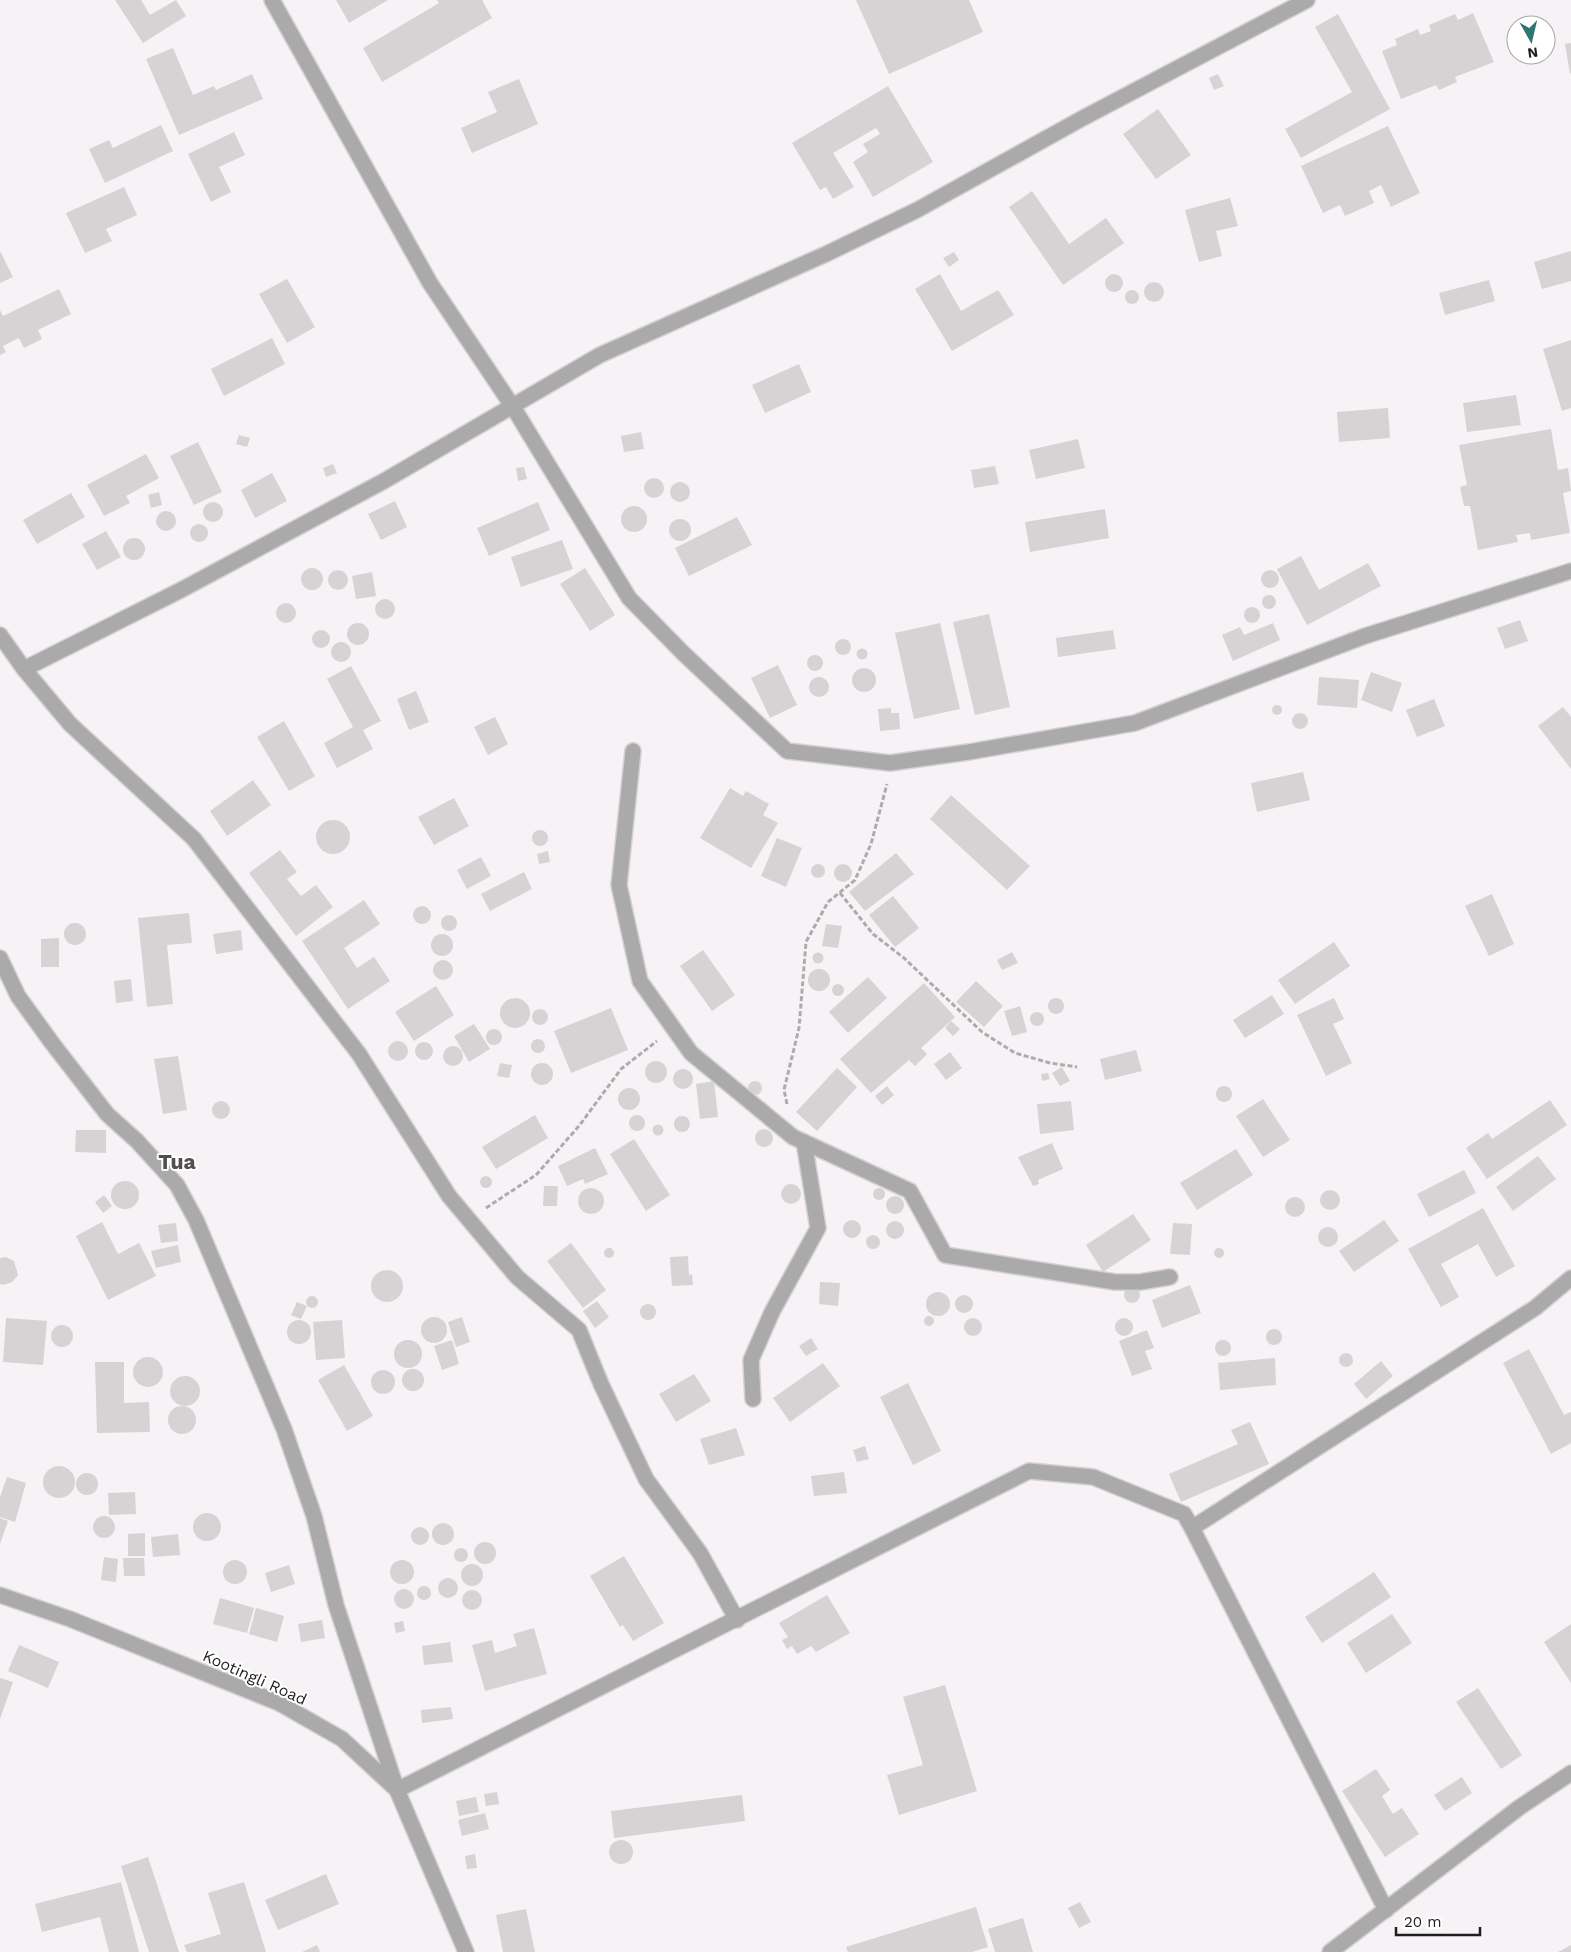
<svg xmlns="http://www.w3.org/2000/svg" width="1571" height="1952" viewBox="0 0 1571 1952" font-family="'Work Sans',sans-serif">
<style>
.building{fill:#d6d3d5}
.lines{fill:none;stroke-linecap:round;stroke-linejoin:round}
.minor-casing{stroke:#d4d0d3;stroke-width:18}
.tertiary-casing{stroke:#d4d0d3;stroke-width:18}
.path{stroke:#aeabad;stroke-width:3;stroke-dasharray:5 2.5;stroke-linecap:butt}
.minor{stroke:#abaaab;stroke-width:15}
.tertiary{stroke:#abaaab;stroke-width:15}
.labels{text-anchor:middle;stroke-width:4;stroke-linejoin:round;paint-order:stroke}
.street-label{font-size:16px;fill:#1f1e1e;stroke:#fff}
.district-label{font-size:21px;font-weight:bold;fill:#514e50;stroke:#fff}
</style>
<rect width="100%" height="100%" fill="#f6f2f5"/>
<g class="building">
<polygon points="115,0 141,0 150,15 176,0 186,16 143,43"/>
<polygon points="336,0 388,0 349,23"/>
<polygon points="437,0 482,0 492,18 382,82 363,48 439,3"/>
<polygon points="856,0 969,0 983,32 889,74"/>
<polygon points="1473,13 1494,62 1455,77 1457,82 1439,90 1436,85 1401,99 1382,51 1397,45 1395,39 1418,29 1420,35 1431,31 1429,25 1455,14 1458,20"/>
<polygon points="1338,14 1390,109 1301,158 1285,129 1352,92 1315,27"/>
<polygon points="1571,43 1571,73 1570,74 1565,44"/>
<polygon points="173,48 193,95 214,86 216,90 252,74 263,99 179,135 146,59"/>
<polygon points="1218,74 1224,86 1214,90 1209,78"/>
<polygon points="519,79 538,124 472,153 461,128 497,112 488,92"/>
<polygon points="888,86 933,162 873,197 853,162 868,152 863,144 880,134 876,128 833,153 854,187 833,199 826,187 820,190 792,143"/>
<polygon points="1158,109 1191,155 1156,179 1123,134"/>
<polygon points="161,125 173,151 105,183 89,149 109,140 113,148"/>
<polygon points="1388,126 1420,193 1391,207 1381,185 1369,191 1374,203 1345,216 1340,205 1323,213 1301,166"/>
<polygon points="234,132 245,155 219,167 231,192 211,202 188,154"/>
<polygon points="124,187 137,215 106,229 112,241 85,253 66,213"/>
<polygon points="1032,191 1069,244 1106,218 1124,243 1063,285 1009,207"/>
<polygon points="1230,198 1238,226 1216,231 1222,256 1199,262 1185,210"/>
<polygon points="0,251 13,277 0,283"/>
<polygon points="1571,251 1571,281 1542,289 1534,262"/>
<polygon points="954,252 959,260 949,267 943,258"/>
<polygon points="940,274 961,311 998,290 1014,315 952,351 915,289"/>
<circle cx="1114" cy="283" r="9"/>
<polygon points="287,279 315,327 287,343 259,294"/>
<polygon points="1489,280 1495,301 1445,315 1439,293"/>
<circle cx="1154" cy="292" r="10"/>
<polygon points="59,289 71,314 38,330 42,339 24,348 19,338 3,346 6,352 0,355 0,310 3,316"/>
<circle cx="1132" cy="297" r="7"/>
<polygon points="272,338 285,364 224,396 211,369"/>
<polygon points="1571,340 1571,408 1562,411 1543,349"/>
<polygon points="799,364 811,392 765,413 752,385"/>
<polygon points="1516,395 1521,425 1467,432 1463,403"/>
<polygon points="1388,408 1390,438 1339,442 1337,412"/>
<polygon points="1551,429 1558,470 1568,468 1571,491 1563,493 1570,533 1531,540 1530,533 1516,535 1518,542 1478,550 1470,506 1464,506 1460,487 1467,485 1459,445"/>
<polygon points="641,432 644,449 624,452 621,436"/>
<polygon points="239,435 250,438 247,447 236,444"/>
<polygon points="1078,439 1085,468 1036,479 1029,450"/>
<polygon points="198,442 222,492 194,505 170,456"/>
<polygon points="146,454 159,478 126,496 130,503 104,516 87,485"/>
<polygon points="333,464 337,473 326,477 323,468"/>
<polygon points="995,466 999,484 974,488 971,470"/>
<polygon points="524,467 527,479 518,481 516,468"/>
<polygon points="272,473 287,501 255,518 241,490"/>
<circle cx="654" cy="488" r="10"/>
<circle cx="680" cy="492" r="10"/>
<polygon points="159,492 162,505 151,508 148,495"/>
<polygon points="71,493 85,517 37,544 23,520"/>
<polygon points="395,501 407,527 381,540 368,514"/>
<circle cx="213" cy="512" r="10"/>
<polygon points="538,502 550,530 489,556 477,528"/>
<circle cx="634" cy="519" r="13"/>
<polygon points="1105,509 1109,538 1030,552 1025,522"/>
<circle cx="166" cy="521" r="10"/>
<polygon points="737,517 752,545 689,576 675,548"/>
<circle cx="680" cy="530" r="11"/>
<circle cx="199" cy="533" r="9"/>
<polygon points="106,531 121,557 97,570 82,544"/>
<circle cx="134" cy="549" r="11"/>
<polygon points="562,540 573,569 521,587 511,557"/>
<polygon points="1301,556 1319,590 1368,563 1381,586 1307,625 1277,569"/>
<circle cx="312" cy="579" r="11"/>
<polygon points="585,568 615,615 590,631 560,584"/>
<circle cx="338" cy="580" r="10"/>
<circle cx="1270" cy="579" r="9"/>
<polygon points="372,572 376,596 356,599 352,576"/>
<circle cx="1269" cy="602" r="7"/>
<circle cx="385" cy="609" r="10"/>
<circle cx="286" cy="613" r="10"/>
<circle cx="1252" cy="615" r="8"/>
<polygon points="989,614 1010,707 975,715 953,622"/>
<polygon points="1520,620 1528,641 1505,649 1497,628"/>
<polygon points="940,623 960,709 914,719 895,633"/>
<polygon points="1273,623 1280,640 1233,661 1222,635 1240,627 1244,635"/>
<circle cx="358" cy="634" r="11"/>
<polygon points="1113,630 1116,649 1058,657 1056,638"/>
<circle cx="321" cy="639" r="9"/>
<circle cx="843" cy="647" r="8"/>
<circle cx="341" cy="652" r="10"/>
<circle cx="862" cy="654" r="5.5"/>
<circle cx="815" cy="663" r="8"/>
<polygon points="778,665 797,705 770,718 751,678"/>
<polygon points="351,666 381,721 363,730 373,749 337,768 324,743 353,727 327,679"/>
<circle cx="864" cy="680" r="12"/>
<polygon points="1371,672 1402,683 1392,712 1361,700"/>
<polygon points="1319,677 1359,680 1357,708 1317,705"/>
<circle cx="819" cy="687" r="10"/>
<polygon points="416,691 429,722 409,730 397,699"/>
<polygon points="1434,699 1445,726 1417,737 1406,710"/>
<circle cx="1277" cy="710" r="5"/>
<polygon points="1563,707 1571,717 1571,769 1538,726"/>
<polygon points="891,708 891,713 899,713 900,729 880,731 878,709"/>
<circle cx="1300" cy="721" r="8"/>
<polygon points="495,717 508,744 488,755 474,727"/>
<polygon points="284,721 315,776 289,791 257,737"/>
<polygon points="1303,772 1310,800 1257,812 1251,783"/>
<polygon points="253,780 271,805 227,836 210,811"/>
<polygon points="730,788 743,796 746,791 769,804 763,815 778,823 751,868 700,838"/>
<polygon points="951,795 1030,866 1007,890 930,819"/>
<polygon points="454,798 469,826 434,845 418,817"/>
<circle cx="333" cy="837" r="17"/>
<circle cx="540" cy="838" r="8"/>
<polygon points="777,838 802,848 786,887 761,876"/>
<polygon points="280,850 297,872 287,879 301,896 316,885 333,907 296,936 249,873"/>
<polygon points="548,851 550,862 539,864 537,854"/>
<polygon points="896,853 914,874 865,911 849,892"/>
<polygon points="481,857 491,876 467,889 457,870"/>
<circle cx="818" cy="871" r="7"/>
<circle cx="843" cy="873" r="9"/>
<polygon points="524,872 532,889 490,911 481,894"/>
<polygon points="1492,894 1514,944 1489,956 1465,906"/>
<polygon points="893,896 919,928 895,947 869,915"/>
<polygon points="364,900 380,924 344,948 357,968 374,957 390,981 348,1009 302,941"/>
<circle cx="422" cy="915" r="9"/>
<polygon points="189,913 192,943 167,945 173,1004 147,1007 138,918"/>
<circle cx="449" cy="923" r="8"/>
<circle cx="75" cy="934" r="11"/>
<polygon points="826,924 842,926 838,948 822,946"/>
<polygon points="241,930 243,950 216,954 213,934"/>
<circle cx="442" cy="945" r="11"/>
<polygon points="59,938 59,967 41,967 41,939"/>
<polygon points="1334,942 1350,966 1295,1004 1278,980"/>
<polygon points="703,950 735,995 712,1011 680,966"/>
<polygon points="1012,952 1018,963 1002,970 997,960"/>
<circle cx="818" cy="958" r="5.5"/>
<circle cx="443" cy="970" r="10"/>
<circle cx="819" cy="980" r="11"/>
<polygon points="868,977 887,998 848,1033 829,1012"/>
<polygon points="131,979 133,1001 116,1003 114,981"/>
<polygon points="976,981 1003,1006 984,1027 956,1002"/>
<polygon points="924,983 955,1017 921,1048 927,1054 915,1066 909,1060 871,1093 840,1059"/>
<circle cx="838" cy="990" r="6"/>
<polygon points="436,986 454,1015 414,1041 395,1012"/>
<polygon points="1272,995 1284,1014 1245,1038 1233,1020"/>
<circle cx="1056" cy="1006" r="8"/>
<polygon points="1334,998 1344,1019 1333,1024 1352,1063 1326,1076 1297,1015"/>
<circle cx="515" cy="1013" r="15"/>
<polygon points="1020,1006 1027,1032 1012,1036 1004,1011"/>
<polygon points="611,1008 628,1050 571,1073 554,1031"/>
<circle cx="540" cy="1017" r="8"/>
<circle cx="1037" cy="1019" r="7"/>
<polygon points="951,1021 960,1029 953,1036 945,1028"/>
<polygon points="474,1024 490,1049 469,1062 454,1036"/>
<circle cx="494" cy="1037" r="8"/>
<circle cx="538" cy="1046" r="7"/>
<circle cx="398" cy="1051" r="10"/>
<circle cx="424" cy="1051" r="9"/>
<circle cx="453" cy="1056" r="10"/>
<polygon points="1136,1050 1142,1071 1105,1080 1100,1059"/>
<polygon points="950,1052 962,1068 946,1080 934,1064"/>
<polygon points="178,1056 187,1110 163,1114 154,1059"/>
<circle cx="656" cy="1072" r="11"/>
<circle cx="542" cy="1074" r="11"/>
<polygon points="500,1063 512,1065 509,1078 497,1076"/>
<polygon points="1062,1067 1070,1081 1060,1086 1052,1073"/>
<polygon points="837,1068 857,1087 817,1131 796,1112"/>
<circle cx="683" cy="1079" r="10"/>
<polygon points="1048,1073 1050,1079 1042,1081 1041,1074"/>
<polygon points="714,1081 718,1117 700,1119 696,1084"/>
<circle cx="755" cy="1088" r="7"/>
<circle cx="1224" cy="1094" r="8"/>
<polygon points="887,1086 894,1095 882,1105 875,1096"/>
<circle cx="629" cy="1099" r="11"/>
<polygon points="1263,1099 1290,1140 1263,1157 1236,1116"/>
<polygon points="1550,1100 1567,1125 1487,1179 1466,1148 1488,1133 1492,1139"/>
<polygon points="1071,1101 1074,1130 1040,1134 1037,1104"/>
<circle cx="221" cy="1110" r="9"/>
<circle cx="637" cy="1123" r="8"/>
<polygon points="535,1115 548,1138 496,1169 482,1147"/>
<circle cx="682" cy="1124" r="8"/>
<circle cx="658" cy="1130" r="5.5"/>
<circle cx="764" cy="1138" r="9"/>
<polygon points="76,1130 106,1130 106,1153 75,1152"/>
<polygon points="634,1139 670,1195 646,1211 610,1154"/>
<polygon points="1052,1143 1063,1169 1038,1180 1039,1184 1033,1186 1018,1157"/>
<polygon points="595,1148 608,1174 585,1184 583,1179 567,1186 558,1166"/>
<polygon points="1236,1149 1253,1175 1197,1210 1180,1183"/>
<polygon points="1538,1156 1556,1179 1513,1211 1496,1187"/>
<polygon points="1464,1170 1476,1193 1429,1217 1417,1194"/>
<circle cx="486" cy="1182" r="6"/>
<circle cx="125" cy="1195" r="14"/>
<circle cx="791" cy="1194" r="10"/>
<polygon points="544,1186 558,1186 557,1206 543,1206"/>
<circle cx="879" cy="1194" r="6"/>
<circle cx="591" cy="1201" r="13"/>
<circle cx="1330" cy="1200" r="10"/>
<polygon points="104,1195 112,1206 103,1213 95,1202"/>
<circle cx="895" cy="1205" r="9"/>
<circle cx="1295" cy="1207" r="10"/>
<polygon points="1483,1208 1515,1266 1496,1277 1478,1244 1441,1264 1459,1297 1441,1307 1408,1249"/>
<polygon points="1133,1214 1151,1240 1103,1272 1086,1245"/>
<polygon points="1384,1220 1399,1241 1354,1272 1339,1251"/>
<circle cx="852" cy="1229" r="9"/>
<circle cx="895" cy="1230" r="9"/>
<polygon points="102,1222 118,1254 139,1243 156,1276 108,1300 76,1236"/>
<polygon points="176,1223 178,1241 161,1243 158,1225"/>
<polygon points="1173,1223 1192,1224 1190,1255 1170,1254"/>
<circle cx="1328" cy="1237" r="10"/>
<circle cx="873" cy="1242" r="7"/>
<polygon points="571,1243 606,1290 583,1308 547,1261"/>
<polygon points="178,1245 181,1262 156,1268 151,1251"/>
<circle cx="1219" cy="1253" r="5"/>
<circle cx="609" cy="1253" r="5"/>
<polygon points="688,1256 689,1275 692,1274 693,1285 672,1286 670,1257"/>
<polygon points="6,1257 14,1261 18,1275 12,1282 4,1285 0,1284 0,1258"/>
<circle cx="387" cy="1286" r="16"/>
<polygon points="820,1282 840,1283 838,1306 819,1304"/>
<polygon points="1190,1285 1201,1313 1162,1328 1152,1300"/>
<circle cx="1132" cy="1295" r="8"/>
<circle cx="938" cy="1304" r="12"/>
<circle cx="964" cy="1304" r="9"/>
<circle cx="312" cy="1302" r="6"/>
<polygon points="597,1301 609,1317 595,1328 583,1311"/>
<polygon points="297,1302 307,1306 301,1319 291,1315"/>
<circle cx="648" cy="1312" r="8"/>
<circle cx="929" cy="1321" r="5"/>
<polygon points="462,1317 470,1342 456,1347 448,1322"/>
<circle cx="434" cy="1330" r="13"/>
<circle cx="973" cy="1327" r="9"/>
<polygon points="6,1318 47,1321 43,1365 3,1362"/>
<circle cx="1124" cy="1327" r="9"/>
<polygon points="342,1320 345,1358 316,1360 313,1322"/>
<circle cx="299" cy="1332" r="12"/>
<circle cx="62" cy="1336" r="11"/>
<circle cx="1274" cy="1337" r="8"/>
<polygon points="1147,1330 1154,1348 1145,1351 1152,1369 1132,1376 1119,1341"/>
<polygon points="811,1338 818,1349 806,1356 799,1346"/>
<circle cx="408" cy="1354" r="14"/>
<polygon points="452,1340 459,1364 442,1370 434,1346"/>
<circle cx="1223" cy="1348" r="8"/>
<polygon points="1529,1349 1564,1415 1571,1412 1571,1443 1551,1454 1503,1363"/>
<circle cx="1346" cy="1360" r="7"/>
<circle cx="148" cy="1372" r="15"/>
<polygon points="1275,1358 1276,1385 1220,1390 1218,1363"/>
<polygon points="1381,1361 1393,1376 1366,1399 1354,1384"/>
<polygon points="95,1362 124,1362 124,1403 149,1402 150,1432 97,1433"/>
<polygon points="823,1363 840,1386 790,1422 773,1398"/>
<polygon points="344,1365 373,1416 347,1431 318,1380"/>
<circle cx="413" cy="1380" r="11"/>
<circle cx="383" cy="1382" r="12"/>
<polygon points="694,1374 711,1401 676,1422 659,1394"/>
<circle cx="185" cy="1391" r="15"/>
<polygon points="908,1383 941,1451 913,1465 880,1397"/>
<circle cx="182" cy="1420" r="14"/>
<polygon points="1250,1422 1269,1464 1181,1502 1169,1474 1238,1444 1231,1430"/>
<polygon points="736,1428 745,1455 709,1465 700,1439"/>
<polygon points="865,1446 869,1459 857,1462 853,1450"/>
<circle cx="59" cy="1482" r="16"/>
<polygon points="844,1472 847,1493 814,1496 811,1476"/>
<circle cx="87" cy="1484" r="11"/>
<polygon points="7,1477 26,1483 15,1522 0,1517 0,1497"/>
<polygon points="135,1492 136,1514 109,1515 108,1493"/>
<circle cx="207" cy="1527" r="14"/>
<circle cx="104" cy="1527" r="11"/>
<polygon points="0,1518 8,1521 0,1544"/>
<circle cx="443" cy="1534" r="11"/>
<circle cx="420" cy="1536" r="9"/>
<polygon points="145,1533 145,1556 128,1556 128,1534"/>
<polygon points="178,1534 180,1555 153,1557 151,1537"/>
<circle cx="485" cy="1553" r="11"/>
<circle cx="461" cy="1555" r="7"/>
<polygon points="624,1556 664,1623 633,1641 623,1625 620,1627 590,1576"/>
<polygon points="104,1557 118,1559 116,1582 101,1580"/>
<polygon points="123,1558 144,1558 145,1576 124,1576"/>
<circle cx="235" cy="1572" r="12"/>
<circle cx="402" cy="1572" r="12"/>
<circle cx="472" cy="1575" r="11"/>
<polygon points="289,1565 295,1584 271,1592 265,1573"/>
<polygon points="1374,1572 1391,1597 1322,1643 1305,1617"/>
<circle cx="448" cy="1588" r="10"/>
<circle cx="424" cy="1593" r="7"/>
<circle cx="404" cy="1599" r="10"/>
<circle cx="472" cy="1600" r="10"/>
<polygon points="827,1595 850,1633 816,1652 811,1646 797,1654 792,1646 787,1649 782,1640 788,1637 779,1623"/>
<polygon points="220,1598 254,1608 247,1633 213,1624"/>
<polygon points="256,1608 284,1616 277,1642 249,1634"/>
<polygon points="1392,1614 1412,1643 1366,1673 1347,1643"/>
<polygon points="322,1620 325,1638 301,1642 298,1624"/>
<polygon points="403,1621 405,1631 396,1633 394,1623"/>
<polygon points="1571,1624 1571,1683 1544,1642"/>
<polygon points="534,1628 547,1674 485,1691 472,1645 492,1640 495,1653 517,1646 513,1634"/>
<polygon points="450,1642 453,1662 424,1665 422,1646"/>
<polygon points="19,1645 59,1662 48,1688 8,1671"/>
<polygon points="0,1678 13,1682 0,1719"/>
<polygon points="945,1685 977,1791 899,1815 887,1775 923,1765 903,1697"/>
<polygon points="1478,1688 1522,1755 1501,1769 1456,1702"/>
<polygon points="451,1707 453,1719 422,1723 421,1710"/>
<polygon points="1376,1769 1390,1790 1382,1796 1393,1814 1402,1808 1419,1834 1385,1857 1342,1791"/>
<polygon points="1462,1777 1472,1793 1445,1811 1434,1795"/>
<polygon points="497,1792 499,1804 486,1806 484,1794"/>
<polygon points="742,1795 745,1821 614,1838 611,1811"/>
<polygon points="476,1797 479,1812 459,1816 456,1801"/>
<polygon points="485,1813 489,1829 462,1836 458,1820"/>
<circle cx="621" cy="1852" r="12"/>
<polygon points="475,1854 477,1868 467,1869 465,1856"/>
<polygon points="148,1857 179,1952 149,1952 121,1866"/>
<polygon points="326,1874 339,1904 278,1930 265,1900"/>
<polygon points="121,1882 139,1952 109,1952 100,1917 42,1932 35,1904"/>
<polygon points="244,1882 266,1952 187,1952 184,1945 221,1934 208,1893"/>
<polygon points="1080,1902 1091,1922 1079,1928 1068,1908"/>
<polygon points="976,1907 988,1947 972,1952 848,1952 846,1947"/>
<polygon points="526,1909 535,1952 503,1952 496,1915"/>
<polygon points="1023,1918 1033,1952 995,1952 988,1929"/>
<polygon points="317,1945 320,1952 302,1952"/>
<polygon points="1571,1945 1571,1952 1558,1952"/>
</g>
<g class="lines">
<defs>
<g id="minor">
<polyline points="272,0 430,283 513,407 629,598 683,653 787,751 890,763 969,752 1135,723 1365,636 1571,571"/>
<polyline points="0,635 24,669 70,724 194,839 359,1054 449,1196 517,1277 579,1330 601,1384 646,1479 700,1553 737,1620"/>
<polyline points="24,669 181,590 384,481 600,355 826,254 917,210 1083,118 1307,0"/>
<polyline points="633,751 619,885 640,981 691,1053 793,1137 910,1191 945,1255 1115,1282 1140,1282 1170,1277"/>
<polyline points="0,958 18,996 52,1043 107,1114 137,1141 177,1185 196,1220 284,1429 314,1516 336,1605 397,1790 1029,1471 1093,1477 1184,1514 1192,1528 1535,1308 1571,1278"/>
<polyline points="753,1399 751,1360 772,1312 818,1228 804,1142"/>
<polyline points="1192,1528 1386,1910"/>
<polyline points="1330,1952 1520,1807 1571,1773"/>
</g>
<polyline id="tertiary" points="0,1595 70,1619 279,1703 342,1739 397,1790 466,1952"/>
</defs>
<use href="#minor" class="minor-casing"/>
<use href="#tertiary" class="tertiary-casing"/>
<g class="path">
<polyline points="840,893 873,934 904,958 982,1032 1015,1053 1050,1063 1077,1067"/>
<polyline points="787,1104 784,1090 799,1028 806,942 828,902 855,880 871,844 887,784"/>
<polyline points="486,1208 536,1175 579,1126 621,1069 657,1041"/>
</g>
<use href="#minor" class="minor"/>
<use href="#tertiary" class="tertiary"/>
</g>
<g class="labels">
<g class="street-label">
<text transform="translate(255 1677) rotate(24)" y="6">Kootingli Road</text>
</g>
<g class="district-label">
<text x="177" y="1169">Tua</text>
</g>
</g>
<g transform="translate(1531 40) rotate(172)"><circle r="24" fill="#ffffff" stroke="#a5a5a5"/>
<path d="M0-4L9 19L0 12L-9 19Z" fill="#2d7671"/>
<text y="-8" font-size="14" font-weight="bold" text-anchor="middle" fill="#1f1e1e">N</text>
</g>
<path d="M1396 1927v8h84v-8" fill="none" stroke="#1f1e1e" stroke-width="2.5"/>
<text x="1404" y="1927" font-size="15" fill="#1f1e1e" stroke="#ffffff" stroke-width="4" paint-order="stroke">20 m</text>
</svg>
